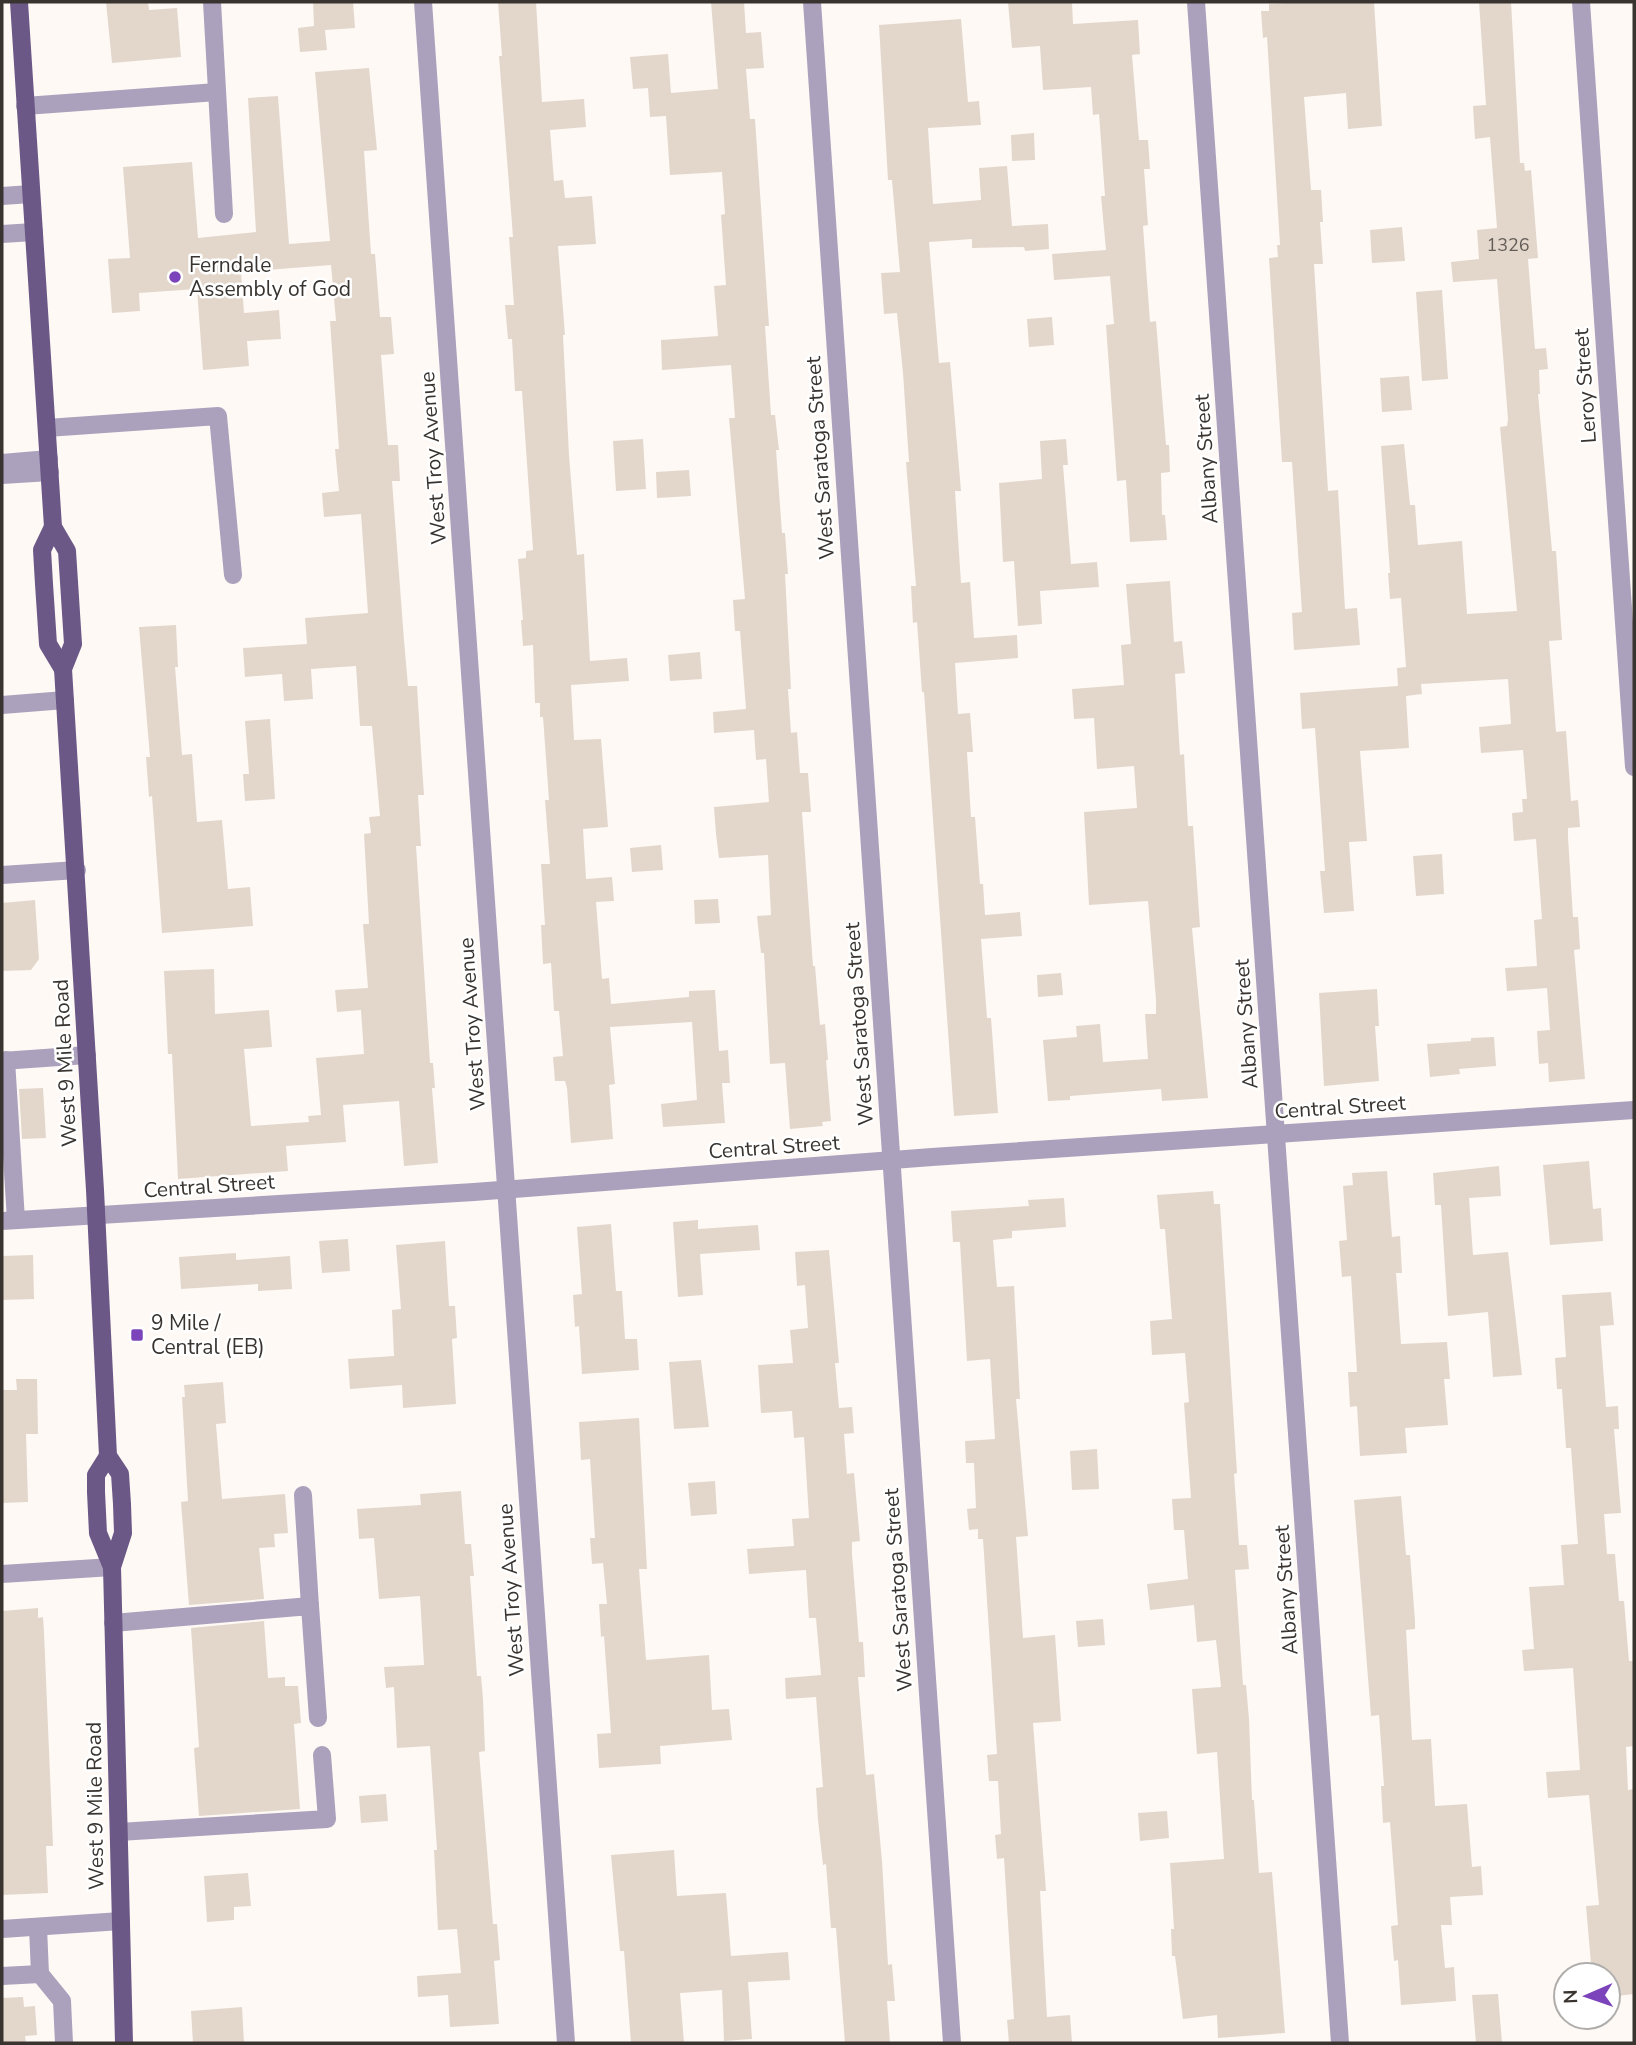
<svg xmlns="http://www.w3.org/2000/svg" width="1636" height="2045" viewBox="0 0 1636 2045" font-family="'Nunito Sans',sans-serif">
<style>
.building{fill:#e3d7cc}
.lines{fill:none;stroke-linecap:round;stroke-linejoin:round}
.minor{stroke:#aba1bc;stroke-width:18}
.major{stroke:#6b5886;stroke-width:18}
.poi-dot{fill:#7c44ba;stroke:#fff;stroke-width:2.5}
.labels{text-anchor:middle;stroke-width:5;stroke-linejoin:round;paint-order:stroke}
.number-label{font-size:18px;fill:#645d57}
.poi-label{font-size:21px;fill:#393430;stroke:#fff;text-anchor:start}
.street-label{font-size:21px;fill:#393430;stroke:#fff}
</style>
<rect width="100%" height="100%" fill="#fef9f5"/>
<g class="building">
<polygon points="106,2 148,2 149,10 177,8 181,57 112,63"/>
<polygon points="313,2 353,2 355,28 325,30 327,50 300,52 298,28 314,26"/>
<polygon points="498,2 536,2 542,102 584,99 586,127 550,130 554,181 563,180 565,198 592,196 596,244 558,246 565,335 563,335 569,455 577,555 584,554 590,661 627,658 629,681 571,685 574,740 601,739 608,827 583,829 586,879 612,877 614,901 596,902 602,979 609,978 611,1004 689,997 689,991 715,990 719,1051 728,1050 730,1083 722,1083 725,1123 663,1127 661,1104 697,1100 692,1022 610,1027 615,1084 609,1085 613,1139 571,1143 567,1088 565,1081 555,1081 553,1057 563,1056 559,1011 554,1011 551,963 543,964 541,925 545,925 541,864 550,864 545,800 549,800 543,717 540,717 540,703 535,703 533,645 523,646 521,620 523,620 518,559 526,558 526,551 533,550 522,391 515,391 512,339 508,339 505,305 514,305 509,237 513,237 499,56 502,56"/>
<polygon points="711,2 744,2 746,33 761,32 764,68 746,69 750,119 755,119 769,326 765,326 771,415 775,415 779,450 776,450 782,533 785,533 788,574 785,574 791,689 788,689 791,733 797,732 800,773 808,773 811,812 802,812 813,966 815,966 820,1025 825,1024 828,1060 826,1060 831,1121 822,1122 823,1126 790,1129 785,1063 770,1064 764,953 761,953 757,916 771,915 768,855 719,858 716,834 714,807 769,802 766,759 756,760 754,730 714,733 713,712 746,709 740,631 735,631 733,600 745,599 729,418 735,418 731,365 662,370 661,340 718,336 714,286 726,285 721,215 725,214 722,172 670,175 666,116 650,117 648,88 633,89 630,57 668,54 671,93 718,89"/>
<polygon points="1008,2 1072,2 1073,24 1138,20 1140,54 1132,55 1139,140 1148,140 1150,169 1144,169 1148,225 1143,226 1150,322 1156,321 1166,445 1169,445 1170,472 1161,473 1162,515 1165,515 1167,540 1130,542 1126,480 1117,481 1106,325 1114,324 1110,276 1054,280 1052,254 1106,250 1101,196 1105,196 1099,114 1093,115 1091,87 1043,90 1040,46 1012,48"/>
<polygon points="1305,2 1374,2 1382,126 1348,129 1346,93 1304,97 1311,190 1321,190 1323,222 1320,222 1323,264 1314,264 1328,491 1338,490 1345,609 1357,608 1360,645 1294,650 1292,613 1302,612 1292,462 1282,462 1280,430 1269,258 1278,257 1277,245 1280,245 1267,37 1263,38 1261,11 1269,11 1269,4"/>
<polygon points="1479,2 1511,2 1520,163 1524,163 1525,171 1531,170 1538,258 1528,259 1535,349 1546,348 1548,369 1539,370 1540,394 1538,394 1552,551 1556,551 1562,640 1549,641 1556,732 1566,731 1571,801 1578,800 1580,827 1568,828 1568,837 1573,917 1578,917 1580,949 1574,950 1585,1079 1549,1082 1548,1063 1539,1064 1537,1031 1550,1030 1547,988 1507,991 1505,968 1537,966 1534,920 1542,919 1536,839 1514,841 1512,813 1523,812 1522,799 1527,799 1523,750 1481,753 1479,727 1511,724 1508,679 1421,684 1422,694 1406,696 1409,748 1360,751 1367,841 1349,842 1354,911 1324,913 1320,871 1325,871 1315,728 1302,729 1300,693 1398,686 1397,668 1406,667 1401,598 1390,599 1388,573 1390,573 1381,446 1404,444 1410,505 1415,505 1418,545 1462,541 1467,614 1517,611 1500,427 1507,426 1508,419 1497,279 1453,282 1451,262 1479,259 1477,230 1497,228 1490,137 1475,139 1473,106 1486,105"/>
<polygon points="961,19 968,102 979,101 981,125 928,128 933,204 981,200 979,168 1007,166 1012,226 1048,224 1049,249 1025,251 1024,247 972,248 972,239 929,242 939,363 950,362 961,491 955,491 961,583 970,582 974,638 1017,635 1018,658 955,663 958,714 970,713 973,752 967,752 971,817 975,817 980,884 983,884 985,915 1020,912 1022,936 981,939 987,1018 991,1018 998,1113 954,1116 924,692 922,692 917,622 913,623 911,586 916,586 906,462 909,462 903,373 897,313 884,314 881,273 900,272 892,180 888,180 879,25"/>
<polygon points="369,68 377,150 364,151 371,254 375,254 380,317 391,317 394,354 381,355 388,445 398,445 400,481 392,481 404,640 408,686 417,686 422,766 424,795 418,795 421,846 416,846 430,1063 433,1063 435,1088 432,1088 438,1163 404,1166 399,1101 343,1105 346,1142 286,1146 288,1171 178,1179 172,1054 168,1054 164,971 214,969 215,1014 269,1010 272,1047 244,1049 251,1126 309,1122 308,1116 321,1115 316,1058 364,1054 361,1010 337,1012 335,990 368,988 363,924 369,924 364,834 371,833 369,817 380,816 372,726 360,726 356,666 311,669 313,699 284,701 282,674 245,677 243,648 307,644 305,618 368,613 361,514 324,517 322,493 339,491 335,449 339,449 330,321 336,321 331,265 241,272 244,313 279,310 281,339 247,341 249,366 203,370 197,289 139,293 140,311 112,313 108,259 130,258 123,167 192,162 198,238 256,232 248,98 278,96 289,244 330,241 315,72"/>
<polygon points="1034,133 1035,160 1012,161 1011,135"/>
<polygon points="1402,227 1405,261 1372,263 1370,230"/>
<polygon points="1442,290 1448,379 1422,381 1416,292"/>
<polygon points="1052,317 1054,345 1029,347 1027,319"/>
<polygon points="1409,376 1412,410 1382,412 1380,378"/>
<polygon points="643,439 646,489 616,491 613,441"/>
<polygon points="1066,439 1068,465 1063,465 1071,564 1097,562 1099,587 1040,591 1042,624 1018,626 1014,561 1003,562 999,483 1042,479 1040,441"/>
<polygon points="689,470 691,496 657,498 656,472"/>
<polygon points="1170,581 1174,642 1182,641 1185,673 1175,674 1180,755 1184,754 1188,826 1193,826 1200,927 1192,928 1208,1098 1162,1101 1161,1089 1070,1096 1070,1100 1048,1101 1043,1040 1077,1037 1076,1026 1100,1024 1103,1062 1148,1059 1145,1014 1156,1014 1156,1000 1148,901 1089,905 1084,812 1137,808 1134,766 1097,769 1094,718 1074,719 1072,689 1124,685 1121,645 1131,644 1126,584"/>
<polygon points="176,625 178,667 175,667 182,755 192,754 197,822 222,820 228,889 250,887 253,926 162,933 152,796 149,797 146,757 150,757 139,627"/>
<polygon points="700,652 702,679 670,681 668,655"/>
<polygon points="270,719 275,799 245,801 243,774 249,774 245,721"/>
<polygon points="661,845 663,870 632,872 630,848"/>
<polygon points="1442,854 1444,894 1416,896 1413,856"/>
<polygon points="718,899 720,923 695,924 694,900"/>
<polygon points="35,900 39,959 31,970 2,971 2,903"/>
<polygon points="1061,973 1063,995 1038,997 1037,975"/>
<polygon points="1377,989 1379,1026 1375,1026 1379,1081 1324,1086 1319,993"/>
<polygon points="1494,1037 1496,1066 1459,1069 1460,1074 1430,1077 1427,1044 1471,1041 1471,1038"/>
<polygon points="43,1088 46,1138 22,1139 19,1089"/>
<polygon points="1589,1161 1593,1209 1601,1208 1603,1241 1550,1245 1543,1165"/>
<polygon points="1499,1166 1501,1196 1469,1198 1473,1255 1508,1252 1522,1375 1493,1377 1488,1312 1448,1316 1441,1205 1435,1205 1433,1173"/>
<polygon points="1387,1171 1392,1237 1400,1236 1402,1273 1396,1273 1401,1344 1447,1342 1450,1379 1444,1379 1448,1425 1405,1428 1407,1453 1360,1456 1357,1406 1350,1407 1348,1372 1357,1372 1351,1276 1342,1277 1339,1241 1347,1240 1343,1186 1353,1185 1352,1173"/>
<polygon points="1213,1191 1214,1204 1220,1204 1237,1473 1234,1474 1239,1545 1247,1545 1249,1569 1235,1570 1243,1685 1246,1685 1249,1719 1252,1800 1254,1800 1259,1873 1272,1872 1285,2033 1218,2038 1217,2015 1183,2019 1175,1956 1172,1956 1171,1929 1174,1929 1170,1863 1224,1859 1217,1752 1197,1754 1192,1689 1221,1687 1216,1640 1197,1642 1194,1605 1150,1610 1147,1584 1188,1579 1184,1530 1174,1530 1172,1499 1191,1498 1184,1403 1189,1402 1185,1353 1152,1355 1150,1321 1172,1319 1165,1229 1160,1229 1157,1195"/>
<polygon points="1064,1198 1066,1227 1012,1231 1012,1238 993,1240 997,1287 1014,1286 1020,1399 1016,1399 1028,1536 1016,1537 1023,1638 1055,1635 1061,1721 1033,1723 1046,1891 1040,1891 1047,2017 1070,2015 1072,2043 1009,2043 1007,2020 1014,2019 1004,1858 997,1859 995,1835 1001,1834 998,1781 989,1781 987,1755 997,1754 983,1539 978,1539 978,1529 969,1530 967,1509 976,1508 974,1463 966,1463 965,1441 995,1439 990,1359 967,1361 960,1242 953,1242 951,1211 1029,1206 1028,1200"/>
<polygon points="698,1220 698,1229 758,1225 760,1250 700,1254 703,1295 678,1297 673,1222"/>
<polygon points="611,1224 616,1291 622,1291 625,1339 637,1339 639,1370 582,1374 579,1326 575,1327 573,1295 582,1294 577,1227"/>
<polygon points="348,1239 350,1271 322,1273 319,1241"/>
<polygon points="445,1241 449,1306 455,1306 457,1338 452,1339 456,1404 403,1408 402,1385 350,1389 348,1359 394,1356 392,1310 401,1309 396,1245"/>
<polygon points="829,1250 839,1363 835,1363 839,1408 852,1407 854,1433 844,1434 847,1474 854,1473 860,1541 852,1542 852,1554 859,1642 863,1642 865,1677 858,1677 866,1775 874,1774 882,1861 888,1965 892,1964 895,2001 887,2001 890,2043 845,2043 836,1928 831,1928 826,1864 823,1865 818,1820 816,1788 823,1787 816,1697 786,1699 785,1678 821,1675 816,1618 809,1618 806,1570 749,1574 747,1549 794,1546 792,1519 809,1518 804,1437 794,1438 792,1411 761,1413 758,1365 793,1363 790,1330 808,1328 805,1285 797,1286 795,1252"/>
<polygon points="236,1253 236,1260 290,1256 292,1289 258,1291 258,1284 181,1289 179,1257"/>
<polygon points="33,1255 34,1299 2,1300 2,1256"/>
<polygon points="1611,1292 1614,1325 1600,1326 1606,1407 1618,1406 1619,1429 1614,1429 1621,1513 1604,1514 1607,1554 1615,1554 1619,1601 1624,1601 1629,1661 1633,1661 1634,1684 1634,1746 1626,1747 1628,1790 1634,1789 1634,1994 1608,1997 1608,1975 1592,1975 1586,1906 1599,1905 1589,1795 1548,1798 1546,1772 1580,1770 1573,1668 1524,1671 1522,1650 1534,1649 1529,1587 1564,1585 1561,1545 1578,1544 1571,1448 1566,1448 1562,1389 1557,1389 1555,1358 1566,1357 1562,1295"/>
<polygon points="701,1360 709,1427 674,1429 669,1362"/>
<polygon points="16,1379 37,1379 38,1434 26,1434 28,1502 2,1503 2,1390 17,1390"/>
<polygon points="223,1382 226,1423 216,1424 222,1499 285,1494 288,1533 274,1534 275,1547 259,1548 264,1599 189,1605 181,1502 188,1501 182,1397 185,1397 184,1385"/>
<polygon points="639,1418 647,1569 639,1569 646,1660 709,1655 712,1710 729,1709 732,1740 660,1746 661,1764 599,1768 597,1734 611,1733 604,1636 601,1637 599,1604 607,1604 603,1563 592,1564 590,1538 595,1538 590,1459 581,1460 579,1422"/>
<polygon points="1097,1449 1099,1489 1072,1490 1070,1451"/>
<polygon points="715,1481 717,1514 691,1516 688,1483"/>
<polygon points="461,1491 465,1544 471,1544 474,1576 470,1576 477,1676 481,1676 483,1699 485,1751 479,1752 493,1924 497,1924 500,1960 494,1961 499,2024 450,2027 448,1995 418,1997 417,1976 461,1973 457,1929 438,1930 434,1850 437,1850 430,1746 397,1748 394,1687 386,1688 384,1667 424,1665 420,1596 379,1599 374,1538 359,1539 357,1509 421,1505 420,1494"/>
<polygon points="1401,1496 1406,1555 1410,1555 1415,1621 1415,1629 1406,1630 1412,1740 1431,1739 1435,1806 1467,1804 1472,1867 1481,1866 1483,1895 1450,1897 1452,1925 1441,1925 1445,1968 1454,1967 1456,2001 1401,2005 1398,1960 1394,1961 1391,1926 1398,1925 1390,1822 1383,1823 1381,1786 1384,1786 1379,1715 1371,1716 1354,1500"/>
<polygon points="38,1608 38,1618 43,1617 44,1632 53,1846 46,1846 48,1893 2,1895 2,1611"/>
<polygon points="1103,1619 1105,1645 1078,1647 1076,1621"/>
<polygon points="264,1621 268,1678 285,1677 285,1686 298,1686 301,1723 294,1724 300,1809 199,1816 194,1748 199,1747 191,1628"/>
<polygon points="386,1794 388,1821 361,1823 359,1796"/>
<polygon points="1167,1811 1169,1838 1140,1841 1138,1813"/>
<polygon points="674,1850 677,1896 726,1893 731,1956 788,1952 790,1980 748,1982 752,2039 724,2041 722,1990 680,1993 684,2043 631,2043 624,1951 620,1951 611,1855"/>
<polygon points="248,1873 251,1906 234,1907 234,1920 207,1922 204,1876"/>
<polygon points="1498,1994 1502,2043 1476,2043 1472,1995"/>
<polygon points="23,1997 24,2007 35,2006 37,2035 25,2036 26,2043 2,2043 2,1998"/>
<polygon points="242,2007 244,2043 193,2043 191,2011"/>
</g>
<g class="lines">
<g class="minor">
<polyline points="212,2 224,214"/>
<polyline points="423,2 566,2043"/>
<polyline points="812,2 952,2043"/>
<polyline points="1196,2 1340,2043"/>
<polyline points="1581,2 1634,767"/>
<polyline points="25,106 217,92"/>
<polyline points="2,196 31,194"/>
<polyline points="2,234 34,232"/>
<polyline points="47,428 218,416 233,575"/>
<polyline points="2,463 49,459"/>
<polyline points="2,475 50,472"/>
<polyline points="2,705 65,700"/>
<polyline points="2,875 77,870"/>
<polyline points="6,1060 16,1220"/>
<polyline points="2,1061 87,1055"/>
<polyline points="2,1221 474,1192 932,1157 1634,1110"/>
<polyline points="303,1495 310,1606"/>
<polyline points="2,1574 112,1567"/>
<polyline points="113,1623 310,1606 318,1718"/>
<polyline points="119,1832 327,1819 322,1755"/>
<polyline points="38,1927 40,1974"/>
<polyline points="2,1929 121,1921"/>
<polyline points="2,1976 40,1974 62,2001 64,2043"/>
</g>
<g class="major">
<polyline points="19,2 53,527 67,551 73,644 63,669 95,1190 108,1456 120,1474 122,1504 123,1533 112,1567 124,2043"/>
<polyline points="53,527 42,550 44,584 48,644 63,669"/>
<polyline points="108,1456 96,1475 96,1492 98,1533 112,1567"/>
</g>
</g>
<g class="poi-dot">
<circle cx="175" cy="277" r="7"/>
<rect x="130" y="1328" width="14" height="14" rx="3.5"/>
</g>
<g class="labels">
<g class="number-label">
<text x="1508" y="251">1326</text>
</g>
<g class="poi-label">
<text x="189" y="272">Ferndale<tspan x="189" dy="24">Assembly of God</tspan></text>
<text x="151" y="1330">9 Mile /<tspan x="151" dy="24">Central (EB)</tspan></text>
</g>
<g class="street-label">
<text transform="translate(1585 386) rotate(-94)" y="7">Leroy Street</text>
<text transform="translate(433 458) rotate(-94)" y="7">West Troy Avenue</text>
<text transform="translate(820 458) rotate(-94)" y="7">West Saratoga Street</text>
<text transform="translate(1206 459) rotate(-94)" y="7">Albany Street</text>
<text transform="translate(472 1024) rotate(-94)" y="7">West Troy Avenue</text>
<text transform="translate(859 1024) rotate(-94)" y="7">West Saratoga Street</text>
<text transform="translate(1246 1024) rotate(-94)" y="7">Albany Street</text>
<text transform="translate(65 1063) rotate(-93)" y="7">West 9 Mile Road</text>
<text transform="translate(1340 1107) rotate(-4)" y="7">Central Street</text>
<text transform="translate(774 1147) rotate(-4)" y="7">Central Street</text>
<text transform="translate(209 1186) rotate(-4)" y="7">Central Street</text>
<text transform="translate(511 1590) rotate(-94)" y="7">West Troy Avenue</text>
<text transform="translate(898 1590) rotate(-94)" y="7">West Saratoga Street</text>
<text transform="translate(1286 1590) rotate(-94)" y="7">Albany Street</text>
<text transform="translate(95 1806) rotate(-91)" y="7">West 9 Mile Road</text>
</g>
</g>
<rect width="1636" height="2045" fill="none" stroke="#393430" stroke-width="7"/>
<g transform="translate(1587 1996) rotate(268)"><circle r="33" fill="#ffffff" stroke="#b0aeac" stroke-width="2"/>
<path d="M0-5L12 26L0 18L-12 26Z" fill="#7c44ba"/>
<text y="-10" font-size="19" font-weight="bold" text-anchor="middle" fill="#393430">N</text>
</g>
</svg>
